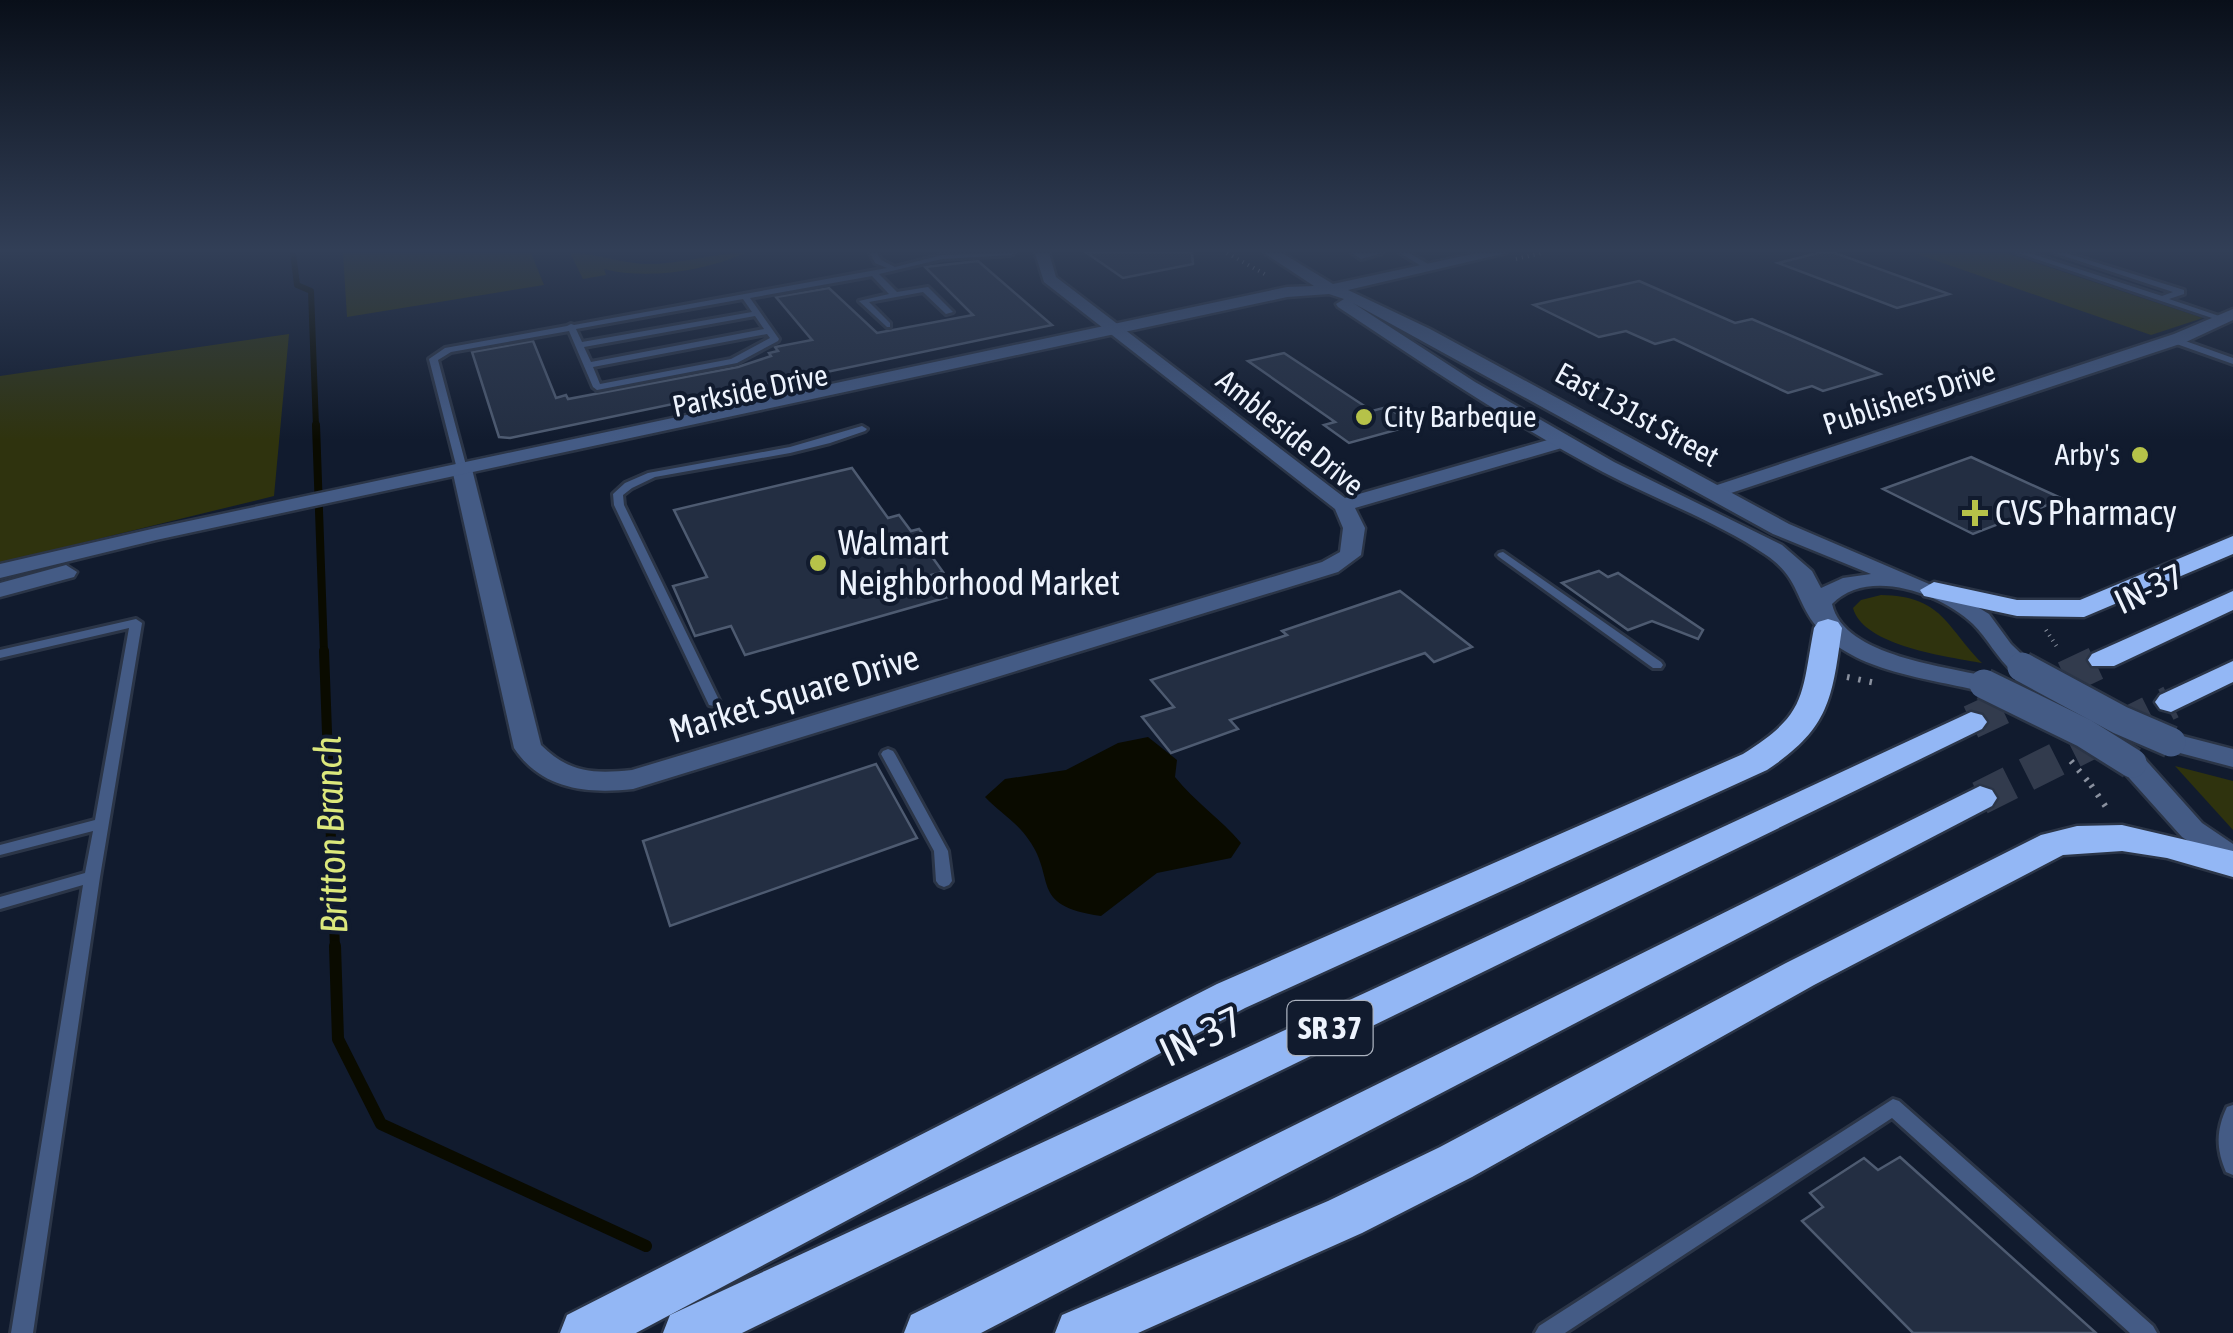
<svg xmlns="http://www.w3.org/2000/svg" width="2233" height="1333" viewBox="0 0 2233 1333" font-family="'Asap Condensed',sans-serif">
<style>
.green{fill:#2f330e}
.water{fill:#0a0b00}
.lines{fill:none;stroke-linecap:round;stroke-linejoin:round}
.stream-far3{stroke:#0a0b00;stroke-width:6}
.stream-far2{stroke:#0a0b00;stroke-width:8}
.stream-far1{stroke:#0a0b00;stroke-width:10}
.stream{stroke:#0a0b00;stroke-width:12}
.building{fill:#232e42;stroke:#4e5b71;stroke-width:2.5}
.motorway-tunnel{stroke:#323b4d;stroke-width:34;stroke-dasharray:34 18;stroke-linecap:butt}
.service-casing{stroke:#2b3547;stroke-width:6}
.minor-casing{stroke:#2b3547;stroke-width:5}
.tertiary-casing{stroke:#2b3547;stroke-width:5}
.motorway-casing{stroke:#2b3547;stroke-width:5}
.path-far1{stroke:#8a919f;stroke-width:4;stroke-dasharray:1 5;stroke-linecap:butt}
.path{stroke:#8a919f;stroke-width:6;stroke-dasharray:2.5 9;stroke-linecap:butt}
.service{fill:#445b85;fill-rule:evenodd}
.minor{fill:#445b85;fill-rule:evenodd}
.tertiary{fill:#445b85;fill-rule:evenodd}
.motorway{fill:#93b7f5;fill-rule:evenodd}
.tertiary-bridge-casing{stroke:#2b3547;stroke-width:34;stroke-linecap:butt}
.path-bridge{stroke:#8a919f;stroke-width:6;stroke-dasharray:2.5 9;stroke-linecap:butt}
.tertiary-bridge{stroke:#445b85;stroke-width:29}
.poi-dot{fill:#b6c249;stroke:#111b2e;stroke-width:4}
.labels{text-anchor:middle;stroke-width:8;stroke-linejoin:round;paint-order:stroke}
.far-street-label{font-size:30px;fill:#edf3fd;stroke:#111b2e}
.far-poi-label{font-size:30px;fill:#edf3fd;stroke:#111b2e;text-anchor:start}
.shield{fill:#111b2e;stroke:#abb2bf;stroke-width:2.5}
.shield-label{font-size:32px;font-weight:bold;fill:#edf3fd}
.poi-label{font-size:35px;fill:#edf3fd;stroke:#111b2e;text-anchor:start}
.street-label{font-size:35px;fill:#edf3fd;stroke:#111b2e}
.water-label{font-size:38px;font-style:italic;fill:#dce87c;stroke:#111b2e}
.near-street-label{font-size:42px;fill:#edf3fd;stroke:#111b2e}
</style>
<rect width="100%" height="100%" fill="#111b2e"/>
<g class="green">
<polygon points="343,253 531,253 544,285 347,317"/>
<path d="M570,253C598,253 621,264 649,264C682,264 713,253 745,253C705,271 647,280 604,269L606,275L583,279Z"/>
<polygon points="1914,253 2006,253 2203,318 2151,335"/>
<polygon points="289,334 274,496 0,563 0,376"/>
<path d="M1881,595C1943,596 1946,627 1982,663C1949,657 1863,646 1853,608L1861,600Z"/>
<polygon points="2175,766 2233,781 2233,830"/>
</g>
<path class="water" d="M1148,737L1177,760L1175,777C1195,802 1221,819 1241,843L1231,858L1157,873L1101,916C1026,905 1059,878 1026,836C1015,821 998,811 985,797L1005,779L1066,770L1118,743Z"/>
<g class="lines">
<polyline class="stream-far3" points="293,253 297,285 311,291 316,427"/>
<polyline class="stream-far2" points="316,425 324,653"/>
<polyline class="stream-far1" points="324,651 335,949"/>
<polyline class="stream" points="335,946 338,1039 381,1124 646,1246"/>
</g>
<g class="building">
<polygon points="1087,253 1192,253 1193,264 1123,278"/>
<polygon points="1818,253 1835,253 1949,294 1897,308 1778,263"/>
<polygon points="978,261 1052,325 510,438 499,437 472,352 533,341 556,398 566,395 568,399 738,367 771,356 769,353 778,351 775,347 812,340 776,297 829,288 877,333 973,315 925,267"/>
<polygon points="1639,281 1735,323 1752,319 1880,374 1823,391 1812,386 1788,393 1674,339 1655,344 1626,331 1599,337 1534,305"/>
<polygon points="1284,353 1372,411 1387,407 1414,425 1349,443 1324,425 1335,422 1248,361"/>
<polygon points="1971,457 2063,499 1973,534 1883,489"/>
<polygon points="852,468 888,518 899,515 911,531 919,529 937,552 930,554 943,572 931,575 948,597 745,655 731,626 695,636 673,586 707,577 674,510"/>
<polygon points="1599,571 1608,577 1618,573 1703,630 1698,639 1652,621 1628,630 1562,583"/>
<polygon points="1400,591 1472,647 1434,662 1425,653 1230,720 1238,729 1171,753 1142,717 1174,707 1151,680 1287,635 1282,631"/>
<polygon points="876,764 917,838 670,926 643,841"/>
<polygon points="1900,1157 2096,1333 1913,1333 1802,1221 1823,1207 1810,1193 1864,1158 1878,1170"/>
</g>
<g class="lines">
<g class="motorway-tunnel">
<polyline points="1971,722 2103,660"/>
<polyline points="1980,798 2171,702"/>
</g>
<defs>
<g id="service">
<path d="M870,253H877L881,260L895,267L942,255L1014,253L1011,255L942,259L879,274L897,292L928,287L953,312L946,314L923,292L869,302L890,323V327H887L859,301L889,294L872,276L750,298L779,339L778,341L737,363L597,390L593,387L569,331L451,352L438,360L467,469L462,472L457,469L429,359L445,348L567,326L571,324L574,325L887,268L875,263ZM743,299L752,312L582,342L576,329ZM755,316L764,329L591,362L584,347ZM767,334L770,338L731,359L600,384L593,367Z"/>
<polygon points="1352,253 1382,253 1361,259"/>
<polygon points="1400,253 1409,253 1435,268 1428,270"/>
<polygon points="2018,253 2029,253 2162,296 2173,292 2055,253 2066,253 2184,290 2184,294 2169,299 2228,319 2221,321"/>
<polygon points="2171,338 2177,338 2233,358 2233,364 2171,342"/>
<polygon points="862,426 867,429 865,431 830,443 790,453 655,477 632,488 623,495 624,505 720,702 714,706 709,705 614,505 613,494 625,483 648,473 790,447"/>
<polygon points="1503,552 1661,662 1663,665 1661,668 1653,668 1499,557 1497,555 1499,553"/>
<polygon points="136,619 142,623 100,877 33,1333 11,1333 83,885 0,909 0,897 85,873 93,831 0,855 0,845 95,820 129,628 0,658 0,650"/>
<polygon points="888,749 893,751 895,754 948,851 952,881 949,885 944,887 939,885 936,881 934,851 881,754 883,751"/>
<polygon points="1893,1099 1899,1101 2153,1326 2157,1333 2130,1333 1892,1118 1565,1333 1535,1333 1539,1326"/>
<path d="M2233,1105V1175L2226,1172C2216,1149 2216,1130 2227,1107Z"/>
</g>
<g id="minor">
<path d="M1035,253H1049L1056,277L1345,498L1565,435L1575,441L1572,445L1355,508L1365,528L1361,555L1338,572L633,789C588,794 542,790 514,748L452,469L455,465L462,463L472,469L541,745C569,773 594,774 632,770L1322,562L1340,552L1343,528L1335,509L1044,282Z"/>
<polygon points="2233,309 2233,320 2186,342 1722,496 1715,498 1705,492 1708,488 2174,334"/>
</g>
<g id="tertiary">
<path d="M1264,253H1282L1333,284L1477,253H1506L1348,290L1430,329L1789,524L1929,584L1941,585L1989,614L2011,644L2035,667L2031,672H2013C1997,658 1988,639 1973,624C1940,593 1868,567 1832,604C1844,657 1947,666 1993,678L1997,684L1993,690L1984,692C1930,678 1854,673 1817,627C1795,601 1800,578 1766,555C1718,522 1655,499 1603,472C1511,423 1425,365 1338,307L1336,304L1344,299L1329,294L1287,297L156,540L0,578V564L156,528L1287,287L1314,286ZM1353,303L1773,534L1871,574L1843,578L1821,588L1812,571L1782,545L1614,462L1475,382Z"/>
<polygon points="66,565 77,572 74,577 0,597 0,583"/>
<polygon points="2171,733 2233,749 2233,767 2161,748 2158,742 2161,736"/>
<polygon points="2132,754 2142,756 2202,823 2233,844 2233,870 2182,837 2122,770 2118,763 2122,756"/>
</g>
<g id="motorway">
<polygon points="2233,536 2233,554 2084,617 2017,616 1924,596 1920,590 1934,582 2017,600 2080,600"/>
<polygon points="2233,591 2233,610 2114,666 2092,666 2088,660 2092,654"/>
<path d="M1828,619L1838,622L1842,628C1832,699 1830,728 1767,770L1245,1008L636,1333H560L567,1315L1217,984L1743,754C1807,714 1801,697 1814,628L1818,622Z"/>
<polygon points="2233,661 2233,682 2171,712 2160,709 2155,702 2160,695"/>
<polygon points="1971,712 1982,715 1987,722 1982,729 742,1333 663,1333 670,1315"/>
<polygon points="1980,786 1992,790 1997,798 1992,806 981,1333 904,1333 911,1315"/>
<polygon points="2122,825 2233,851 2233,877 2167,858 2122,851 2063,855 1814,985 1472,1177 1362,1233 1138,1333 1055,1333 1062,1315 1328,1201 1440,1147 1786,963 2041,835 2077,826"/>
</g>
</defs>
<use href="#service" class="service-casing"/>
<use href="#minor" class="minor-casing"/>
<use href="#tertiary" class="tertiary-casing"/>
<use href="#motorway" class="motorway-casing"/>
<g class="path-far1">
<polyline points="1227,253 1268,276"/>
<polyline points="1516,259 1542,253"/>
<polyline points="2046,630 2059,650"/>
</g>
<g class="path">
<polyline points="1847,677 1880,684"/>
<polyline points="2091,785 2108,810"/>
</g>
<use href="#service" class="service"/>
<use href="#minor" class="minor"/>
<use href="#tertiary" class="tertiary"/>
<use href="#motorway" class="motorway"/>
<defs>
<g id="tertiary-bridge">
<polyline points="2022,667 2120,720 2171,742"/>
<polyline points="1984,684 2084,733 2132,763"/>
</g>
</defs>
<use href="#tertiary-bridge" class="tertiary-bridge-casing"/>
<polyline class="path-bridge" points="2071,761 2091,785"/>
<use href="#tertiary-bridge" class="tertiary-bridge"/>
</g>
<linearGradient id="sky" x2="0" y2="1"><stop stop-color="#090f19"/><stop offset="0.57" stop-color="#323f57"/><stop offset="1" stop-color="#323f57" stop-opacity="0"/></linearGradient>
<rect width="2233" height="440" fill="url(#sky)"/>
<g class="poi-dot">
<circle cx="1364" cy="417" r="10"/>
<circle cx="2140" cy="455" r="10"/>
<path d="M1970 498h10v10h10v10h-10v10h-10v-10h-10v-10h10z"/>
<circle cx="818" cy="563" r="10"/>
</g>
<g class="labels">
<g class="far-street-label">
<text transform="translate(750 391) rotate(-12)" y="10">Parkside Drive</text>
<text transform="translate(1909 398) rotate(-18)" y="10">Publishers Drive</text>
<text transform="translate(1637 415) rotate(29)" y="10">East 131st Street</text>
<text transform="translate(1290 433) rotate(39)" y="10">Ambleside Drive</text>
</g>
<g class="far-poi-label">
<text x="1384" y="427">City Barbeque</text>
<text x="2120" y="465" text-anchor="end">Arby's</text>
</g>
<rect class="shield" x="1287.5" y="1001" width="85" height="54" rx="8"/>
<g class="shield-label">
<text x="1330" y="1039">SR 37</text>
</g>
<g class="poi-label">
<text x="1995" y="525">CVS Pharmacy</text>
<text x="838" y="555">Walmart<tspan x="838" dy="40">Neighborhood Market</tspan></text>
</g>
<g class="street-label">
<text transform="translate(2149 589) rotate(-25)" y="12">IN-37</text>
<text transform="translate(794 694) rotate(-17)" y="12">Market Square Drive</text>
</g>
<g class="water-label">
<text transform="translate(331 835) rotate(-92)" y="13">Britton Branch</text>
</g>
<g class="near-street-label">
<text transform="translate(1201 1036) rotate(-25)" y="15">IN-37</text>
</g>
</g>
</svg>
